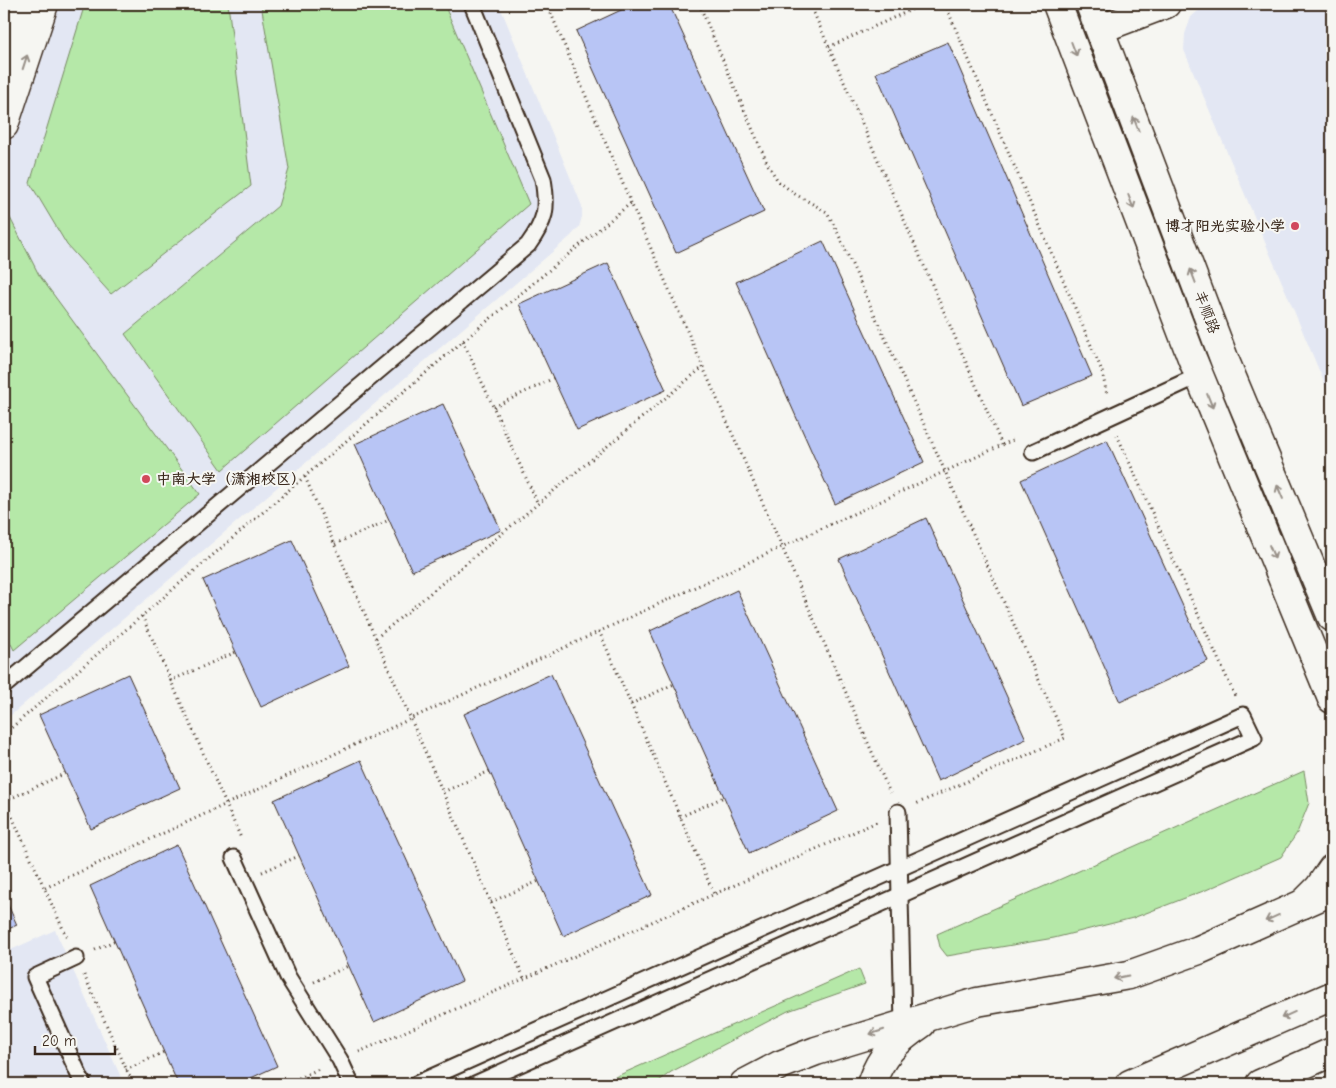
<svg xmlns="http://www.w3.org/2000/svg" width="1336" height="1088" viewBox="0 0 1336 1088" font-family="'Comic Neue','LXGW WenKai TC',sans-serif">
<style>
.built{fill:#e3e7f3}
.green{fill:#b5e8a8;stroke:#788963}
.building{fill:#b8c5f5;stroke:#3b2a1e}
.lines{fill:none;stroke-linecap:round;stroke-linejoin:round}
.lane-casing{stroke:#3b2a1e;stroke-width:19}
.street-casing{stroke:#3b2a1e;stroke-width:31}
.secondary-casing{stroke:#3b2a1e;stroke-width:31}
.primary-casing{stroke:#3b2a1e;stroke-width:31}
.highway-casing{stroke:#3b2a1e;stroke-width:31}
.path{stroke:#3b2a1e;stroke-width:3;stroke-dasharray:1 4;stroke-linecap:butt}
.lane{stroke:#f6f6f2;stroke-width:15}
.street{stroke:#f6f6f2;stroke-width:28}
.secondary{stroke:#f6f6f2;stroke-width:28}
.primary{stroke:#f6f6f2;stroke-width:28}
.highway{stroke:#f6f6f2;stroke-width:28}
.oneway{stroke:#989088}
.poi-dot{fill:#d1495b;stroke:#f6f6f2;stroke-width:2}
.labels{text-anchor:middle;stroke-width:4;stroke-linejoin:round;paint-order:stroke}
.poi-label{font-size:15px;font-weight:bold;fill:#3b2a1e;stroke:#f6f6f2;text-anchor:end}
.street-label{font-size:15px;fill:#3b2a1e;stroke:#f6f6f2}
</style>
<rect width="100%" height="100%" fill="#f6f6f2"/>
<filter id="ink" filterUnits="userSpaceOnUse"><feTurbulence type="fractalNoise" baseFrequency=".02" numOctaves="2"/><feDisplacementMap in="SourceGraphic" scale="10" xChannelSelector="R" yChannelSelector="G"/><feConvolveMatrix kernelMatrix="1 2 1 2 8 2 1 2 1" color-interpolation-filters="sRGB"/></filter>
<g filter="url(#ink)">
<g class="built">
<polygon points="4,4 499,4 582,206 582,217 579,227 571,236 4,721"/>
<polygon points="1206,4 1332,4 1332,401 1184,50 1185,34 1191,17"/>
<polygon points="55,930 124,1084 4,1084 4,953"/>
</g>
<g class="green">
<polygon points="134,4 228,4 251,186 111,294 67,245 30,183 84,7"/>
<polygon points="261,4 444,4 529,204 222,470 125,334 278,206 289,169"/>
<polygon points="4,206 39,275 200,494 14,650 4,630"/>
<polygon points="1304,771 1309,803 1297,833 1281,857 1206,890 1133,918 1054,938 947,956 940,947 937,934"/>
<polygon points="859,969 865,984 788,1011 671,1072 655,1084 599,1084"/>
</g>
<g class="building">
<polygon points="634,4 669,4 764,212 676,253 576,31"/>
<polygon points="948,42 1092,376 1021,406 876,73"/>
<polygon points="823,241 924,462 835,504 736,282"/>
<polygon points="608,263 666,390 577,430 519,304"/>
<polygon points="443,404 501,530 412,571 355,444"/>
<polygon points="1107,440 1208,661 1120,702 1021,480"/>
<polygon points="926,518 1026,739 938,781 839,559"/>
<polygon points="292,540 349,666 261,707 203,580"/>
<polygon points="737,590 838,811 749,853 650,631"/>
<polygon points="128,674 180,788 91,829 39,715"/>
<polygon points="551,674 652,895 563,936 464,714"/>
<polygon points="361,760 462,981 374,1022 274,800"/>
<polygon points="177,845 277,1066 238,1084 178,1084 90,886"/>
<polygon points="4,896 17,925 4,931"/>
</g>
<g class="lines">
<defs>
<g id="lane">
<polyline points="1033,452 1200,375"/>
<path d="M4,686L528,245C546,220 548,209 543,179L472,4"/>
<polyline points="898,812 903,1024"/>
<polyline points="234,858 288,977 340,1060 351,1084"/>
<polyline points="76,958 35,977 83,1084"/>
<polyline points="416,1084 1243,715 1254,738 475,1084"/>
</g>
<g id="street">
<polyline points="1100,29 1166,4"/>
<polyline points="4,62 22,4"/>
<polyline points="4,125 44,4"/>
</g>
<g id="secondary">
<polyline points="1057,4 1192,358 1332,699"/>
<polyline points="1090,4 1225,361 1332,617"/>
<polyline points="1303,904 1319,888 1332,869"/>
</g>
<g id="primary">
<polyline points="744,1084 780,1065 816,1051 977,1002 1129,975 1199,950 1332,891"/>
<path d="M871,1084C881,1055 896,1041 921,1024"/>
</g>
<g id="highway">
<polyline points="1130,1084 1332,996"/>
<polyline points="1260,1084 1332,1052"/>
</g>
</defs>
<use href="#lane" class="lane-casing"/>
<use href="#street" class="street-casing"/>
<use href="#secondary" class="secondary-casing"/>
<use href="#primary" class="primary-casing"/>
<use href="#highway" class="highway-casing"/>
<g class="path">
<polyline points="547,4 631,203 890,793"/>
<polyline points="699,4 767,163 778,181 795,194 827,212 836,229 1065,738 916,804"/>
<polyline points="810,4 1002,445"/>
<polyline points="945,4 1102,371 1107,395"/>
<polyline points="829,47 924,4"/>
<polyline points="463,341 538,504"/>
<polyline points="494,407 554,378"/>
<polyline points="1117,435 1235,696"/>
<polyline points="305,477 524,978"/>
<polyline points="335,544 389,520"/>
<polyline points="142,616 241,838"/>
<polyline points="599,631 714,894"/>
<polyline points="376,638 703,367"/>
<polyline points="170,681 236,652"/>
<polyline points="631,704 674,684"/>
<polyline points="4,734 463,341 631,203"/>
<polyline points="443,792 490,771"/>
<polyline points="4,799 68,940"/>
<polyline points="5,801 66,773"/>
<polyline points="680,817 724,797"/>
<polyline points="262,872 299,856"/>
<polyline points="45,888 1015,439"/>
<polyline points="491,902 539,881"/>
<polyline points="95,950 114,941"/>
<polyline points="84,975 133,1084"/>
<polyline points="314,982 348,966"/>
<polyline points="359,1052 879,821"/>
<polyline points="126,1070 164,1052"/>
<polyline points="285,1084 321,1068"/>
</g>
<use href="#lane" class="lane"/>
<use href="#street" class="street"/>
<use href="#secondary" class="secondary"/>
<use href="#primary" class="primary"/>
<use href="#highway" class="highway"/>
</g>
<defs><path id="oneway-shaft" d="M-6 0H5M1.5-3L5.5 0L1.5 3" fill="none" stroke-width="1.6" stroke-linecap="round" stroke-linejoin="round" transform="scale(1.25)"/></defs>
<g class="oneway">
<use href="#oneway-shaft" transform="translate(1074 49) rotate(69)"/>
<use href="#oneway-shaft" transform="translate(25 62) rotate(-72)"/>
<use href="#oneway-shaft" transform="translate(1136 124) rotate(-111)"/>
<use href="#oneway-shaft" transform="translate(1131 202) rotate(69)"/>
<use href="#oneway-shaft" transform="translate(1193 276) rotate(-111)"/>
<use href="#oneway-shaft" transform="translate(1210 401) rotate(68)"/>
<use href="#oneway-shaft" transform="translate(1280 492) rotate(-113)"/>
<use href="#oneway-shaft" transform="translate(1272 552) rotate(67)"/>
<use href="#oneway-shaft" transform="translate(1272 918) rotate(156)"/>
<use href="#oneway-shaft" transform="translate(1121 977) rotate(169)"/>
<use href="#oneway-shaft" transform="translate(1288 1015) rotate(156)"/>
<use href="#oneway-shaft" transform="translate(877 1032) rotate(162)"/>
</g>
</g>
<g class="poi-dot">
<circle cx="1295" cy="226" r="5"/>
<circle cx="146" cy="479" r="5"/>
</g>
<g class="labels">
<g class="poi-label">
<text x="1285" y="231">博才阳光实验小学</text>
<text x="156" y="484" text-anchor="start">中南大学（潇湘校区）</text>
</g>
<g class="street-label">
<text transform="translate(1207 312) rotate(69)" y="5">丰顺路</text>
</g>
</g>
<rect width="1336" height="1088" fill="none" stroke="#f6f6f2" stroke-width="20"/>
<rect x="10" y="10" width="1316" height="1068" fill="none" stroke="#3b2a1e" stroke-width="2" filter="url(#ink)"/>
<path d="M35 1046v8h80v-8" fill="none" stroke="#3b2a1e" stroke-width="2.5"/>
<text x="42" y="1046" font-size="15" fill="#3b2a1e" stroke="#f6f6f2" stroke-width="4" paint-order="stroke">20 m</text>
</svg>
